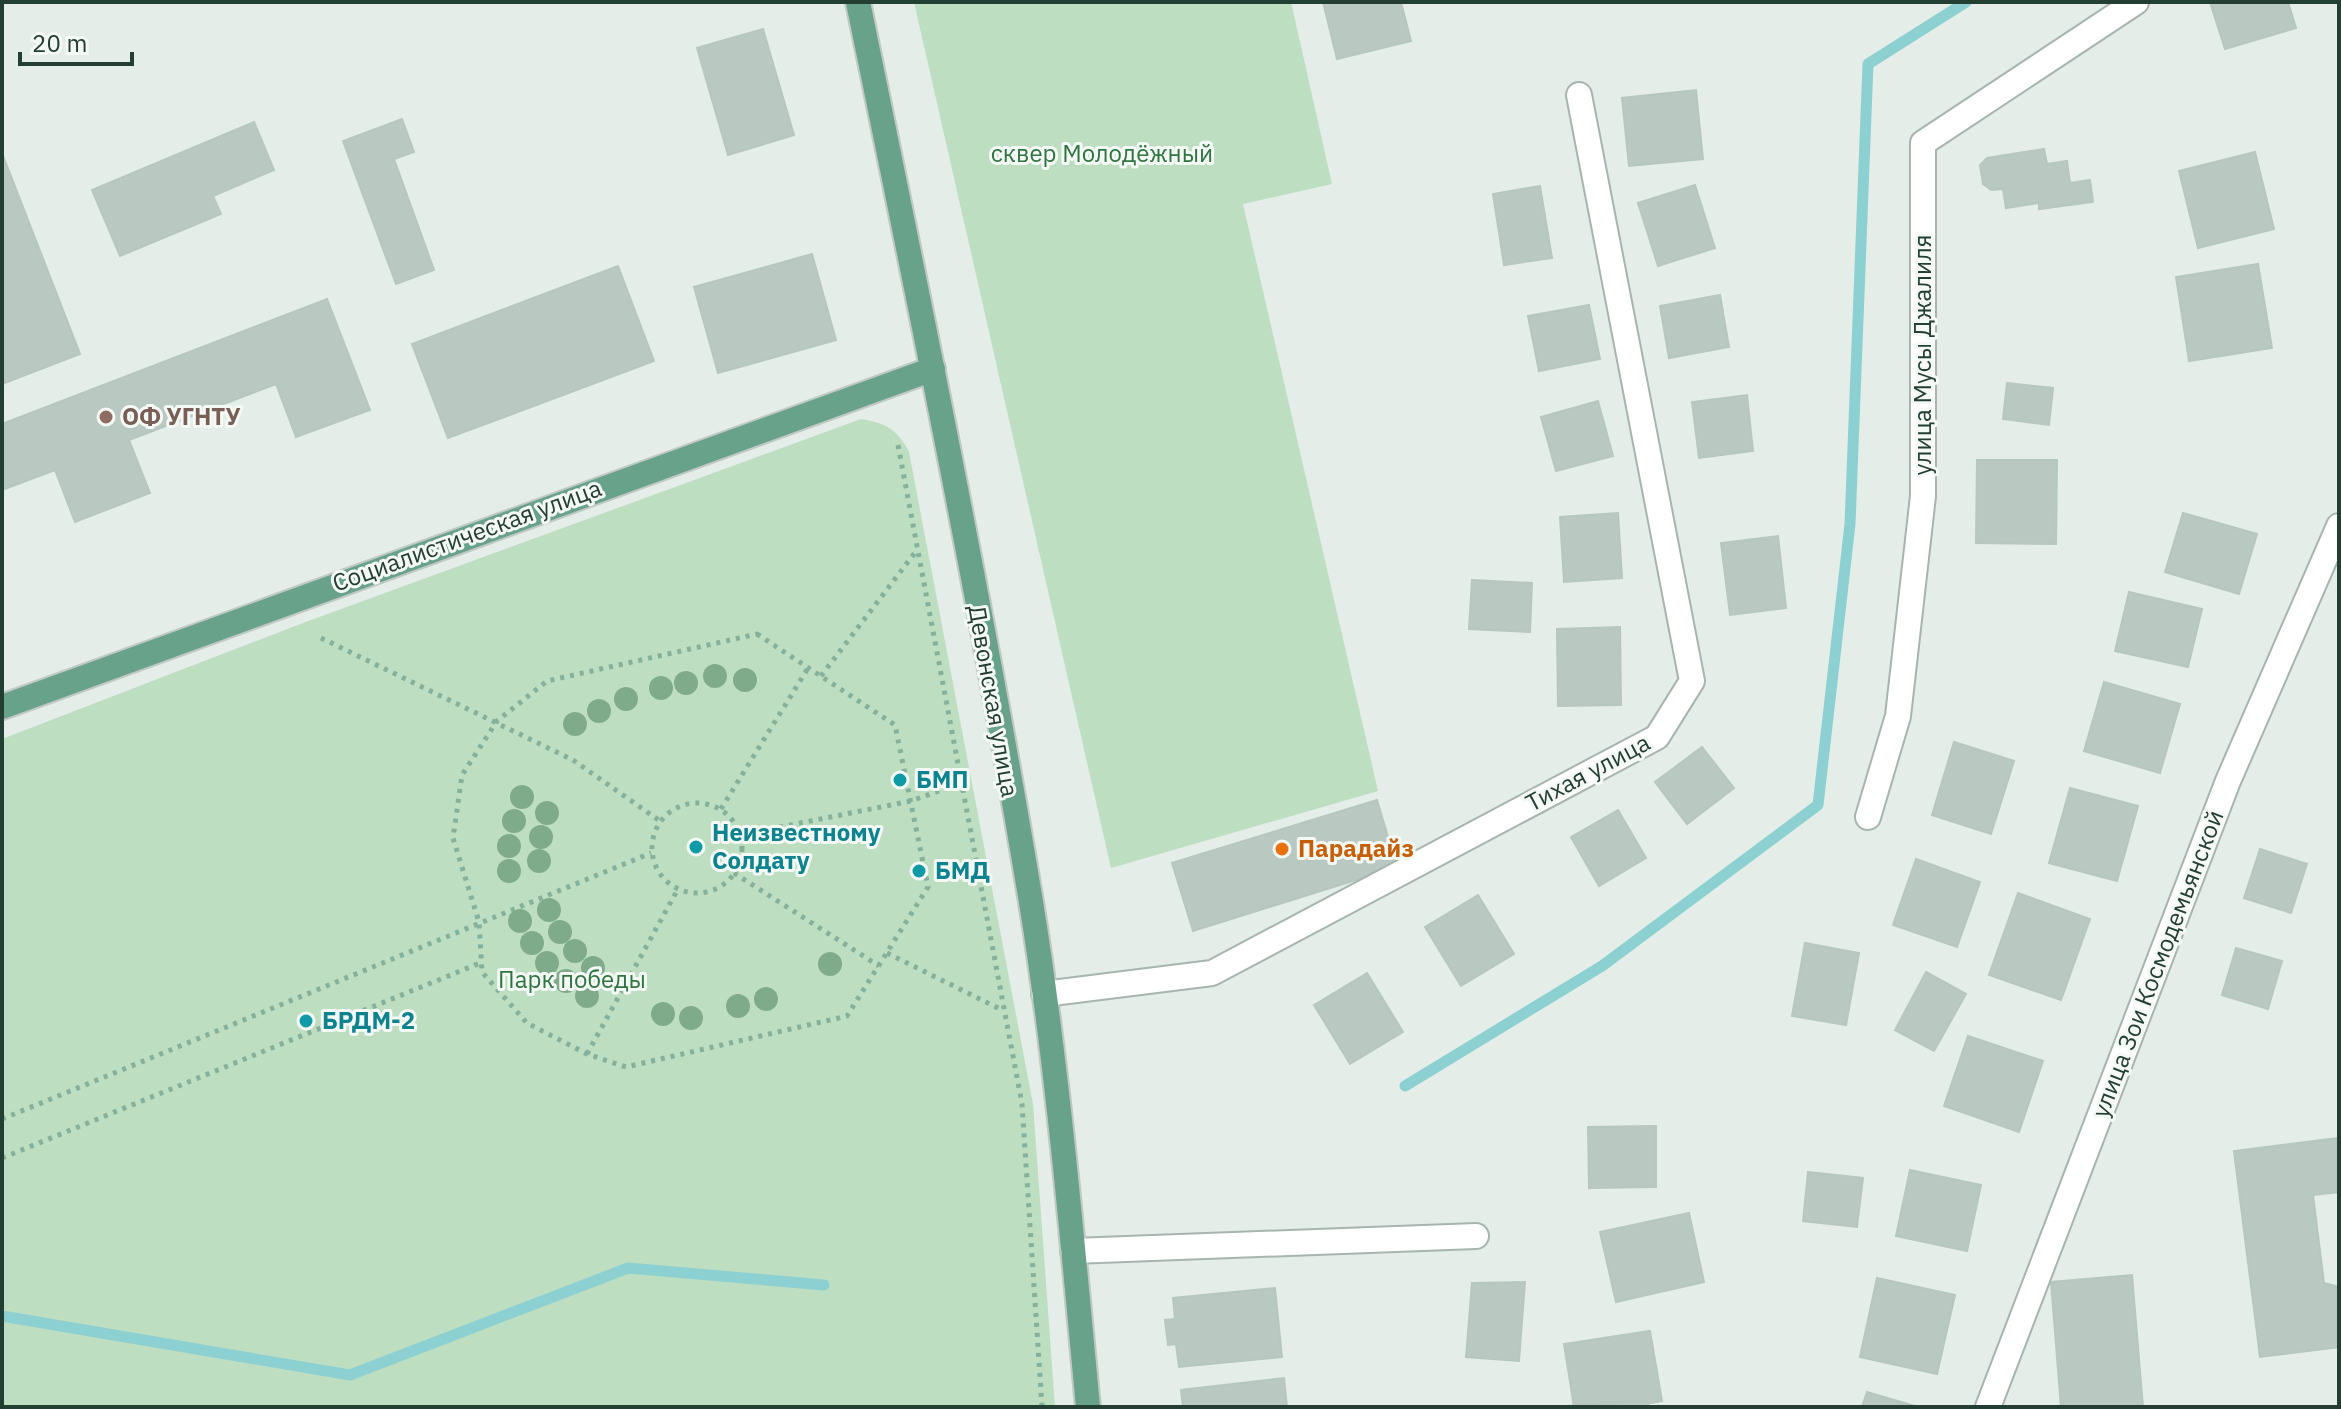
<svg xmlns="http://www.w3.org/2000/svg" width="2341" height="1409" viewBox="0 0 2341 1409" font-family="'IBM Plex Sans',sans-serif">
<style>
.green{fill:#bddec1}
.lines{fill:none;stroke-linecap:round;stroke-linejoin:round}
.stream{stroke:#8dd0d1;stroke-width:11}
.building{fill:#b9c8c0;stroke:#b6c7bd;stroke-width:2}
.minor-casing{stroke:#a6b5ae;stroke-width:28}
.major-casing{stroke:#c1c9c6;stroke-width:28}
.path{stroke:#85b09c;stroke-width:5;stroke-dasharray:4 6;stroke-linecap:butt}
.minor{stroke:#fff;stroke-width:24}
.major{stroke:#69a28b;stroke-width:24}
.tree{fill:#80ab8b}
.education-dot{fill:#8d6e63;stroke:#f4f9f6;stroke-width:3}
.culture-dot{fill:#0f9aa8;stroke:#f4f9f6;stroke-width:3}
.food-dot{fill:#e8710a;stroke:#f4f9f6;stroke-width:3}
.labels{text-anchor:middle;stroke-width:6;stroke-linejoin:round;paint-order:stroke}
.park-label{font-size:24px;fill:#2e753f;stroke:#f4f9f6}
.street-label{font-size:24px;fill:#233e33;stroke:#f4f9f6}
.education-label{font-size:24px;font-weight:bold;fill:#785e54;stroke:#f4f9f6;text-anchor:start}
.culture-label{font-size:24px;font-weight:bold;fill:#0d838f;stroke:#f4f9f6;text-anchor:start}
.food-label{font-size:24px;font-weight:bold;fill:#c56008;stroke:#f4f9f6;text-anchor:start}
</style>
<rect width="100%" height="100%" fill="#e4ede8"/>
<g class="green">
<polygon points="914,2 1291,2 1332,184 1243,204 1378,791 1111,868"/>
<path d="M861,419C886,423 898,430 909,452L1033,1104L1055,1407H2V739L303,623Z"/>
</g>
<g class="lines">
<g class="stream">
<polyline points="1405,1086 1602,966 1818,805 1850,524 1868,64 1966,2"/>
<polyline points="2,1316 350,1375 628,1268 824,1285"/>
</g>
</g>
<g class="building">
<polygon points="1323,2 1401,2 1411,41 1337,59"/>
<polygon points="2210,2 2288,2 2296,28 2225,49"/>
<polygon points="763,29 794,135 728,155 697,48"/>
<polygon points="1696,90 1703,159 1629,166 1622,98"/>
<polygon points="402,119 414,152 394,159 434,270 396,284 343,141"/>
<polygon points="254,122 274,170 213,196 221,214 120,256 92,190"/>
<polygon points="2044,149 2047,164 2067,161 2070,183 2090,180 2093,202 2039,209 2039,203 2006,208 2003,189 1991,190 1983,184 1980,165 1987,158"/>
<polygon points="2255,152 2274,229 2198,248 2179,171"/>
<polygon points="2,153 80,354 2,384"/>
<polygon points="1695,185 1715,248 1658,266 1638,203"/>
<polygon points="1540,186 1552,258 1504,265 1493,194"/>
<polygon points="812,254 836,340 718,373 694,287"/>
<polygon points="2258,264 2272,348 2189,361 2176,277"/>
<polygon points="618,266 654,361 448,438 412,344"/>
<polygon points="1720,295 1729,347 1669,358 1660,306"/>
<polygon points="327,299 370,410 296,437 276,384 129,440 150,493 75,522 55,470 2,490 2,424"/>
<polygon points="1589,305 1600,359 1539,371 1528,316"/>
<polygon points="2007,383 2053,388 2049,425 2003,419"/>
<polygon points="1747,395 1753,451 1699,458 1692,402"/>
<polygon points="1598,401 1613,456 1556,471 1541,417"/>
<polygon points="1977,460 2057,460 2056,544 1976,543"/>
<polygon points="1618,513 1622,578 1564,582 1560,517"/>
<polygon points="2183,513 2257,534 2239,594 2165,572"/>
<polygon points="1778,536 1786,608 1730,615 1721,543"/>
<polygon points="1472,580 1532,583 1530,632 1469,629"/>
<polygon points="2129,592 2202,609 2188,667 2115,651"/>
<polygon points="1620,627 1621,705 1558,706 1557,629"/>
<polygon points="2104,682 2180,704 2160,773 2084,751"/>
<polygon points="1954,742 2014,761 1991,834 1932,815"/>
<polygon points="1702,747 1734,788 1687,824 1655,782"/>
<polygon points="2070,788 2138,806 2117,881 2049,863"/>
<polygon points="1377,800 1397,867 1193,931 1172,863"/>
<polygon points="1618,810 1646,858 1599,886 1571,837"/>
<polygon points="2260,849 2307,864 2291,913 2244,898"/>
<polygon points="1916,859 1980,882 1957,947 1893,925"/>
<polygon points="2018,893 2090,919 2061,1000 1989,975"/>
<polygon points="1478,895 1514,954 1461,986 1425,927"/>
<polygon points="1805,943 1859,953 1846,1025 1792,1016"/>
<polygon points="2236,948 2282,961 2268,1009 2222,995"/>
<polygon points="1926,972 1966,994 1934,1051 1895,1030"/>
<polygon points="1367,973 1403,1032 1350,1064 1314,1005"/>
<polygon points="1968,1036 2043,1061 2019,1132 1944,1106"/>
<polygon points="1656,1126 1656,1187 1589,1188 1588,1127"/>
<polygon points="2339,1138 2339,1192 2313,1195 2324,1283 2339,1287 2339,1347 2260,1357 2234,1151"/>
<polygon points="1910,1170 1981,1185 1967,1251 1896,1236"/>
<polygon points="1808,1172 1863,1178 1857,1227 1803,1221"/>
<polygon points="1689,1213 1704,1282 1616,1302 1600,1232"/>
<polygon points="2132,1275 2143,1407 2061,1407 2051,1282"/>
<polygon points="1877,1278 1955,1295 1937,1374 1860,1357"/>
<polygon points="1525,1282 1519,1361 1466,1357 1472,1283"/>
<polygon points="1275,1288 1282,1357 1179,1367 1176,1344 1168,1345 1165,1320 1175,1319 1173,1298"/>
<polygon points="1650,1331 1662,1401 1629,1407 1574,1407 1564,1344"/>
<polygon points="1284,1378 1287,1407 1183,1407 1181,1390"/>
<polygon points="1867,1392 1918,1407 1862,1407"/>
<polygon points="1648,1400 1648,1407 1552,1407"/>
</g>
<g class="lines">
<defs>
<g id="minor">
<polyline points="1868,817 1898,716 1923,496 1923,143 2136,2"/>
<polyline points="1044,994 1212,973 1657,737 1692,681 1579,95"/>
<polyline points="1073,1251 1476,1236"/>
<polyline points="1988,1407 2228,781 2339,526"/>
</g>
<g id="major">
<path d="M858,2C919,301 981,601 1031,902C1058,1069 1072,1238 1088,1407"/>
<polyline points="2,707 933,369"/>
</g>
</defs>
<use href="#minor" class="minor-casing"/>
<use href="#major" class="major-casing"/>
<g class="path">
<polyline points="898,445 1022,1104 1042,1407"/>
<polygon points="757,634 895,725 928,887 847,1016 626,1067 587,1054 527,1023 482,972 479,922 453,838 462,775 497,721 547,681"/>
<polyline points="321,638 573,760 660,821"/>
<polyline points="821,676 917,550"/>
<circle cx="697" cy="848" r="45"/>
<polyline points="721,809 808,668"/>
<polyline points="740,835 911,801 961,783"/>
<polyline points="734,873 879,966"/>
<polyline points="887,953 1002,1010"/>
<polyline points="587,1054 678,889"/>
<polyline points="2,1119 651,853"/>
<polyline points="2,1158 480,963"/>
</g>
<use href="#minor" class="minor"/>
<use href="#major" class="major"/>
</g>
<g class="tree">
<circle cx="715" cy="676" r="12"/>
<circle cx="745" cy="680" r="12"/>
<circle cx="686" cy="683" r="12"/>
<circle cx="661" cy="688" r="12"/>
<circle cx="626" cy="699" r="12"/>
<circle cx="599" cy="711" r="12"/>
<circle cx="575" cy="724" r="12"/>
<circle cx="522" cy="797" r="12"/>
<circle cx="547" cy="813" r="12"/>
<circle cx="514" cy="821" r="12"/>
<circle cx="541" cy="837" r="12"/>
<circle cx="509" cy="846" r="12"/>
<circle cx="539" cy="861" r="12"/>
<circle cx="509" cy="871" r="12"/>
<circle cx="549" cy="910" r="12"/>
<circle cx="520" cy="921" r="12"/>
<circle cx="560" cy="932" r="12"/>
<circle cx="532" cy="943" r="12"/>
<circle cx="575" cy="951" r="12"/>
<circle cx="547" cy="963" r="12"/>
<circle cx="830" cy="964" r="12"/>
<circle cx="593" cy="968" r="12"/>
<circle cx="566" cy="981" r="12"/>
<circle cx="587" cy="996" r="12"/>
<circle cx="766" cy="999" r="12"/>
<circle cx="738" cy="1006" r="12"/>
<circle cx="663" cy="1014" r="12"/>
<circle cx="691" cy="1018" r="12"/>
</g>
<circle class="education-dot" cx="106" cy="417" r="8"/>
<g class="culture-dot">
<circle cx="900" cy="780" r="8"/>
<circle cx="696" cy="847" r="8"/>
<circle cx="919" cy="871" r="8"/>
<circle cx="306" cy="1021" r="8"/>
</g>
<circle class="food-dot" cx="1282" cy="849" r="8"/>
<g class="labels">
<g class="park-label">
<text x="1102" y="162">сквер Молодёжный</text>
<text x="572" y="988">Парк победы</text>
</g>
<g class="street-label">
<text transform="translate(1923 355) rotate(-90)" y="8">улица Мусы Джалиля</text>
<text transform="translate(467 536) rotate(-20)" y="8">Социалистическая улица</text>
<text transform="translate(993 701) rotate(80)" y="8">Девонская улица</text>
<text transform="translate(1588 773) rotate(-28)" y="8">Тихая улица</text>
<text transform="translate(2158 964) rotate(-69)" y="8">улица Зои Космодемьянской</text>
</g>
<g class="education-label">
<text x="122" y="425">ОФ УГНТУ</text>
</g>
<g class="culture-label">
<text x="916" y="788">БМП</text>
<text x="712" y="841">Неизвестному<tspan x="712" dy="28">Солдату</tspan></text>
<text x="935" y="879">БМД</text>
<text x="322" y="1029">БРДМ-2</text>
</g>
<g class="food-label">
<text x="1298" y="857">Парадайз</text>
</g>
</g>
<rect width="2341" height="1409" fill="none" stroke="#233e33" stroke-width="8"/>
<path d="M20 52v12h112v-12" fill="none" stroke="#233e33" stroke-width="4"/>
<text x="32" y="52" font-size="24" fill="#233e33" stroke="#f4f9f6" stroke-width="6" paint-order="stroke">20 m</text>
</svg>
